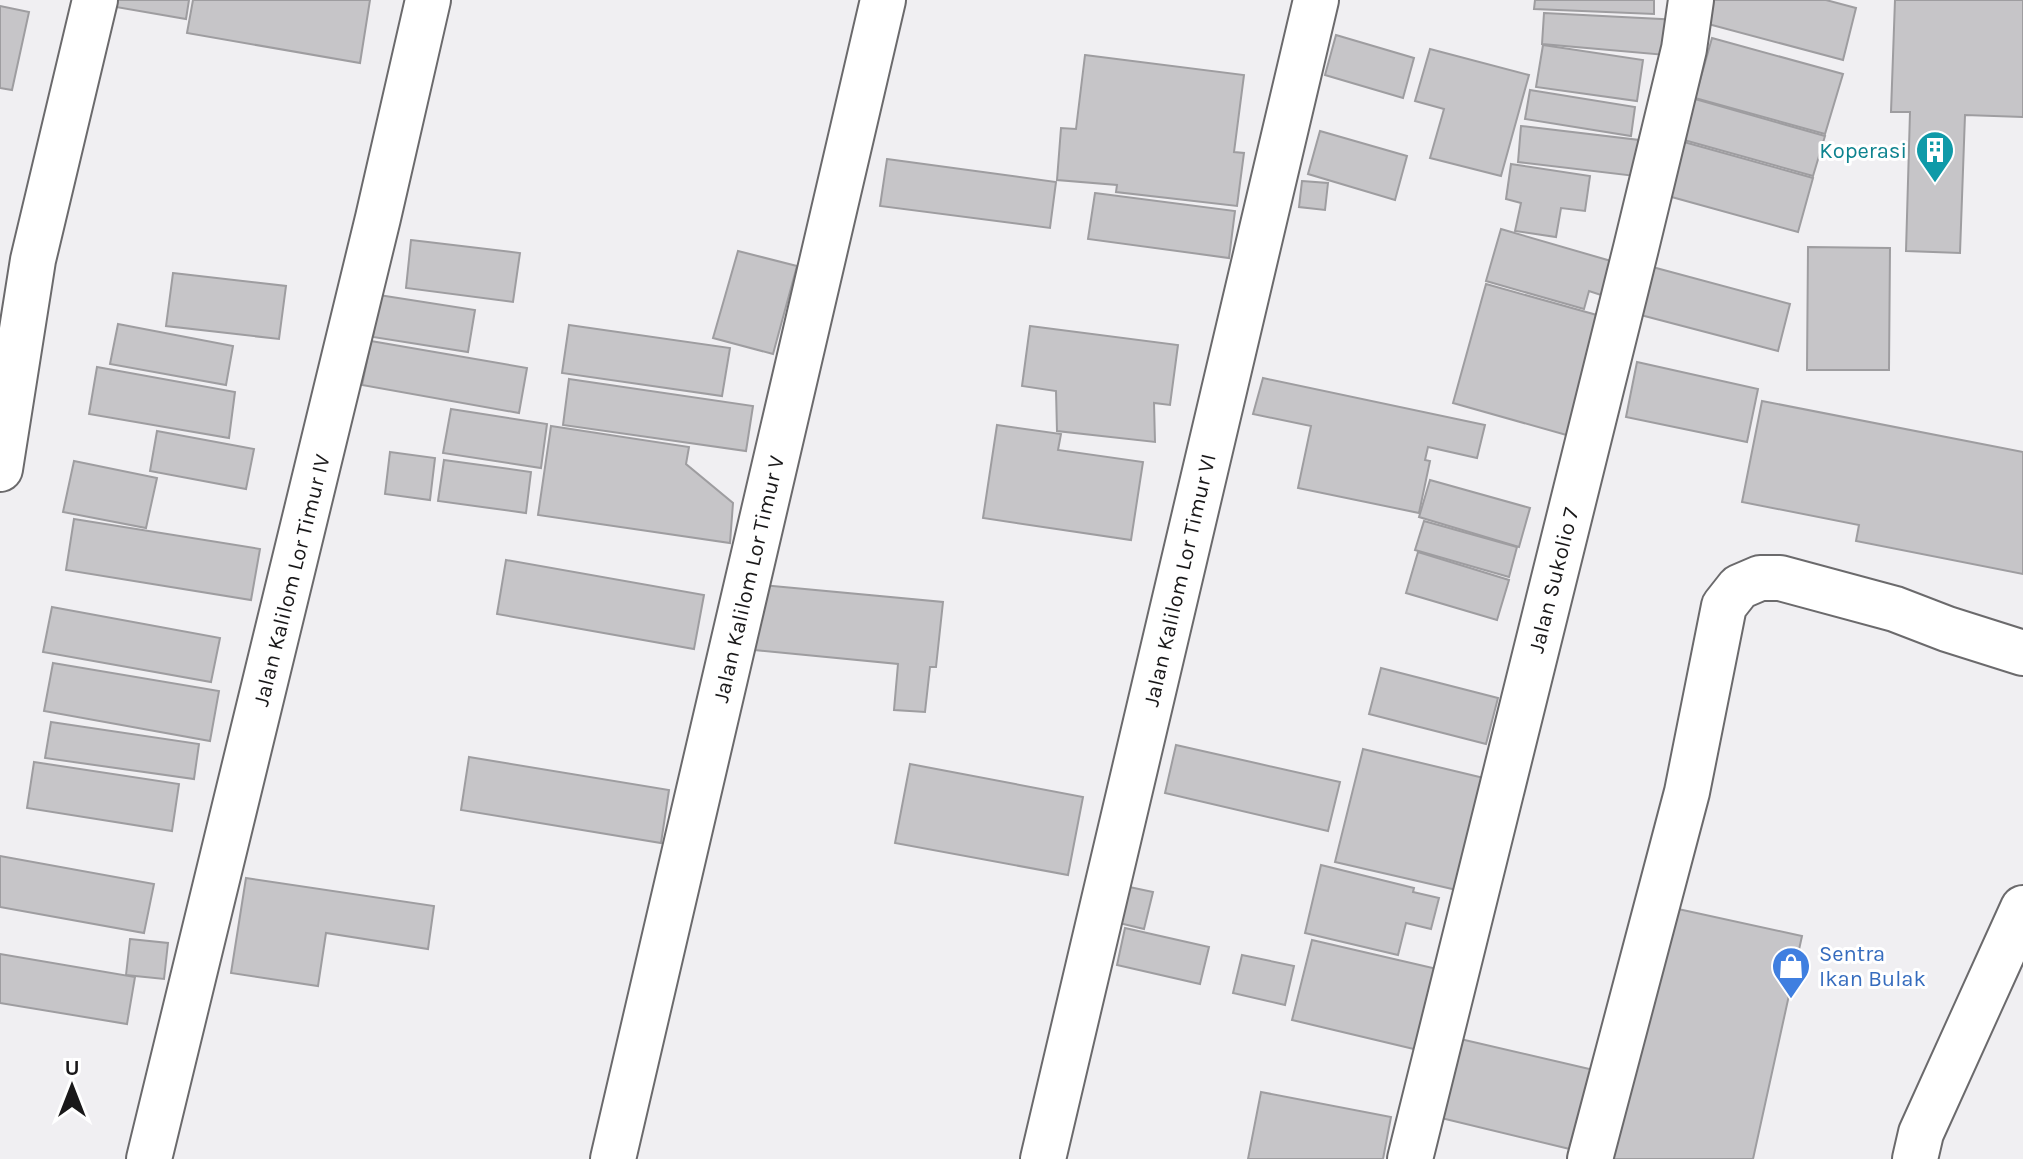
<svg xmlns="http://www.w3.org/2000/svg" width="2023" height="1159" viewBox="0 0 2023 1159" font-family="Karla,sans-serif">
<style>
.building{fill:#c6c5c8;stroke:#9e9da0;stroke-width:2}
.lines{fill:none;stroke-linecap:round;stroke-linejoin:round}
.minor-casing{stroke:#6b6a6c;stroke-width:48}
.minor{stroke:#fff;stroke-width:44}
.labels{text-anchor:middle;stroke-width:6;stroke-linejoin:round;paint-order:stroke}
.culture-label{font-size:22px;fill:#0d838f;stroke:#fff;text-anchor:end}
.street-label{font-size:22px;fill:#191819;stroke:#fff}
.shop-label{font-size:22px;fill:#366cbe;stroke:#fff;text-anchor:start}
</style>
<rect width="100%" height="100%" fill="#f0eff2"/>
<g class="building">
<polygon points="117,0 189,0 186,19 116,7"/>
<polygon points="193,0 370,0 360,63 187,33"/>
<polygon points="1535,0 1654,0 1654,14 1534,9"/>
<polygon points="1702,0 1826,0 1856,8 1843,60 1697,21"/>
<polygon points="1895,0 2023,0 2023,117 1965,115 1960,253 1906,251 1910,112 1891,112"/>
<polygon points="0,6 29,12 12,90 0,88"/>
<polygon points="1544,13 1680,20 1677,56 1542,44"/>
<polygon points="1336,35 1414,58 1403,98 1325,75"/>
<polygon points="1712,38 1843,74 1825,134 1695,98"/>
<polygon points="1543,45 1643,60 1637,101 1536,87"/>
<polygon points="1430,49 1529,75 1501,176 1430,158 1444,109 1415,101"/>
<polygon points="1085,55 1244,75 1234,152 1244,153 1237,206 1116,192 1117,185 1057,180 1061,128 1076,129"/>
<polygon points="1530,90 1635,107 1631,136 1525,119"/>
<polygon points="1695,99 1825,136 1813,176 1684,140"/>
<polygon points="1521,126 1639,140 1635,176 1518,162"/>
<polygon points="1320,131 1407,156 1395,200 1308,174"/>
<polygon points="1684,142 1813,178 1798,232 1668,196"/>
<polygon points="887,159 1056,182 1050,228 880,206"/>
<polygon points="1511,164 1590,176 1585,211 1561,208 1556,237 1515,231 1521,203 1506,199"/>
<polygon points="1302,181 1328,183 1325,210 1299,207"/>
<polygon points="1095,193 1235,211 1229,258 1088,239"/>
<polygon points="1501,229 1611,261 1601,295 1589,291 1584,309 1486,281"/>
<polygon points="411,240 520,253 513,302 406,288"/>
<polygon points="1808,247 1890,248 1889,370 1807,370"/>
<polygon points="738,251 797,266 773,354 713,338"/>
<polygon points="1645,265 1790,304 1778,351 1633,313"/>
<polygon points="173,273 286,286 279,339 166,326"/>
<polygon points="1486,284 1604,317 1570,436 1453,403"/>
<polygon points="379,295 475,310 468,352 373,337"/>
<polygon points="118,324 233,346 226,385 110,364"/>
<polygon points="569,325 730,348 722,396 562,373"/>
<polygon points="1030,326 1178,345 1170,405 1154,403 1155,442 1057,431 1056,391 1022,386"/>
<polygon points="371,341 527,368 519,413 362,385"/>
<polygon points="1637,362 1758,389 1747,442 1626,417"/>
<polygon points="97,367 235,392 229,438 89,414"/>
<polygon points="1263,378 1485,425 1477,458 1428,447 1425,460 1430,461 1419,513 1298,488 1311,426 1253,414"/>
<polygon points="569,379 753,406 746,451 563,425"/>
<polygon points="1762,401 2023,452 2023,574 1856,541 1859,525 1742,502"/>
<polygon points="451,409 547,424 541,468 443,453"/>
<polygon points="997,425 1061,434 1058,450 1143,462 1131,540 983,518"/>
<polygon points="551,426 689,447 686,464 733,503 730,543 538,515"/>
<polygon points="157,431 254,449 246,489 150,471"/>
<polygon points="390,452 435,458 430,500 385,494"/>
<polygon points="444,460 531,472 526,513 438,501"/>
<polygon points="74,461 157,478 146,528 63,512"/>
<polygon points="1430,480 1530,508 1519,547 1419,517"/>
<polygon points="74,519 260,549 251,600 66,570"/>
<polygon points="1424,521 1517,547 1509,577 1415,550"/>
<polygon points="1418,552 1509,580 1497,620 1406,593"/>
<polygon points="506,560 704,595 694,649 497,614"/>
<polygon points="762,585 943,602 936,667 930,667 925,712 894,710 898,664 755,650"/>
<polygon points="52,607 220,638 211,682 43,652"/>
<polygon points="53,663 219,691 210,741 44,711"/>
<polygon points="1381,668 1498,698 1486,744 1369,714"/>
<polygon points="51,722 199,744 194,779 45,758"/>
<polygon points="1176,745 1340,782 1328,831 1165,793"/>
<polygon points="1363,749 1488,779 1461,891 1335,862"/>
<polygon points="469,757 669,790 661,843 461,810"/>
<polygon points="34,762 179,784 172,831 27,808"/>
<polygon points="910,764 1083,797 1068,875 895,843"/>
<polygon points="0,856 154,884 144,933 0,907"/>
<polygon points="1321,865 1414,888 1413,892 1439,898 1431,929 1406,923 1398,955 1305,933"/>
<polygon points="246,878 434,906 428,949 326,933 318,986 231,973"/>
<polygon points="1120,885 1153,892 1144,929 1111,921"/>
<polygon points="1669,907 1802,936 1753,1159 1613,1159"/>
<polygon points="1125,928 1209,947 1200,984 1117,965"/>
<polygon points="130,939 168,943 164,979 126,975"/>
<polygon points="1312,940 1437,969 1418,1050 1292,1020"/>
<polygon points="0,954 135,977 127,1024 0,1003"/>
<polygon points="1242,955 1294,966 1285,1005 1233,993"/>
<polygon points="1456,1038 1598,1071 1578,1151 1437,1117"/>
<polygon points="1261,1092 1391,1117 1383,1159 1248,1159"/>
</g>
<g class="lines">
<defs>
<g id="minor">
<polyline points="0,469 33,260 95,0"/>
<polyline points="149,1159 378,218 428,0"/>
<polyline points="613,1159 883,0"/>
<polyline points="1043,1159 1316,0"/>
<polyline points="1410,1159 1636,248 1684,49 1691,0"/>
<polyline points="1590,1159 1687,792 1724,606 1739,587 1760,578 1780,578 1895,609 1947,629 2023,653"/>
<polyline points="1915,1159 1921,1133 2023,908"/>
</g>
</defs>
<use href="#minor" class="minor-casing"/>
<use href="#minor" class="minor"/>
</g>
<defs>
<symbol id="building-pin" viewBox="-11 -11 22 30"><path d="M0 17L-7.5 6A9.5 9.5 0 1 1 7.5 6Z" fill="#0f9aa8" stroke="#fff"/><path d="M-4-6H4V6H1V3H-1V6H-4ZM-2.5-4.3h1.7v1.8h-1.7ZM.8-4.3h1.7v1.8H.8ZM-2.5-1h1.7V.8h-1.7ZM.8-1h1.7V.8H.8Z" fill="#fff"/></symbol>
<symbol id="shop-pin" viewBox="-11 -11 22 30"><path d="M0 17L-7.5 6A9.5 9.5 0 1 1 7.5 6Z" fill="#3f7fe0" stroke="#fff"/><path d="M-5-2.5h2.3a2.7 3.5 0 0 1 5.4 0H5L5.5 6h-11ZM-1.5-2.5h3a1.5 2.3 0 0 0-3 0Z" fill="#fff"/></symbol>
</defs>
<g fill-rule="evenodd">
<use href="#building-pin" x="1913" y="128" width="44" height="60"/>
<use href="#shop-pin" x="1769" y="944" width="44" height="60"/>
</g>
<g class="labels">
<g class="culture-label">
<text x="1907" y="158">Koperasi</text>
</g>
<g class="street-label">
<text transform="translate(748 579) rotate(-77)" y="8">Jalan Kalilom Lor Timur V</text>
<text transform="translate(291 580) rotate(-76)" y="8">Jalan Kalilom Lor Timur IV</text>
<text transform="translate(1179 580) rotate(-77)" y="8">Jalan Kalilom Lor Timur VI</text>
<text transform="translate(1553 580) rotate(-76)" y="8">Jalan Sukolio 7</text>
</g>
<g class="shop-label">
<text x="1819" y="961">Sentra<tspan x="1819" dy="25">Ikan Bulak</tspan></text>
</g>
</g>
<g transform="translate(72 1087)" stroke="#ffffff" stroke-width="6" paint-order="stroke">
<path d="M0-6L14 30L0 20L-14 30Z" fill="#191819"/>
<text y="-12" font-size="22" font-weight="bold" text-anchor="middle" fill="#191819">U</text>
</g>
</svg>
